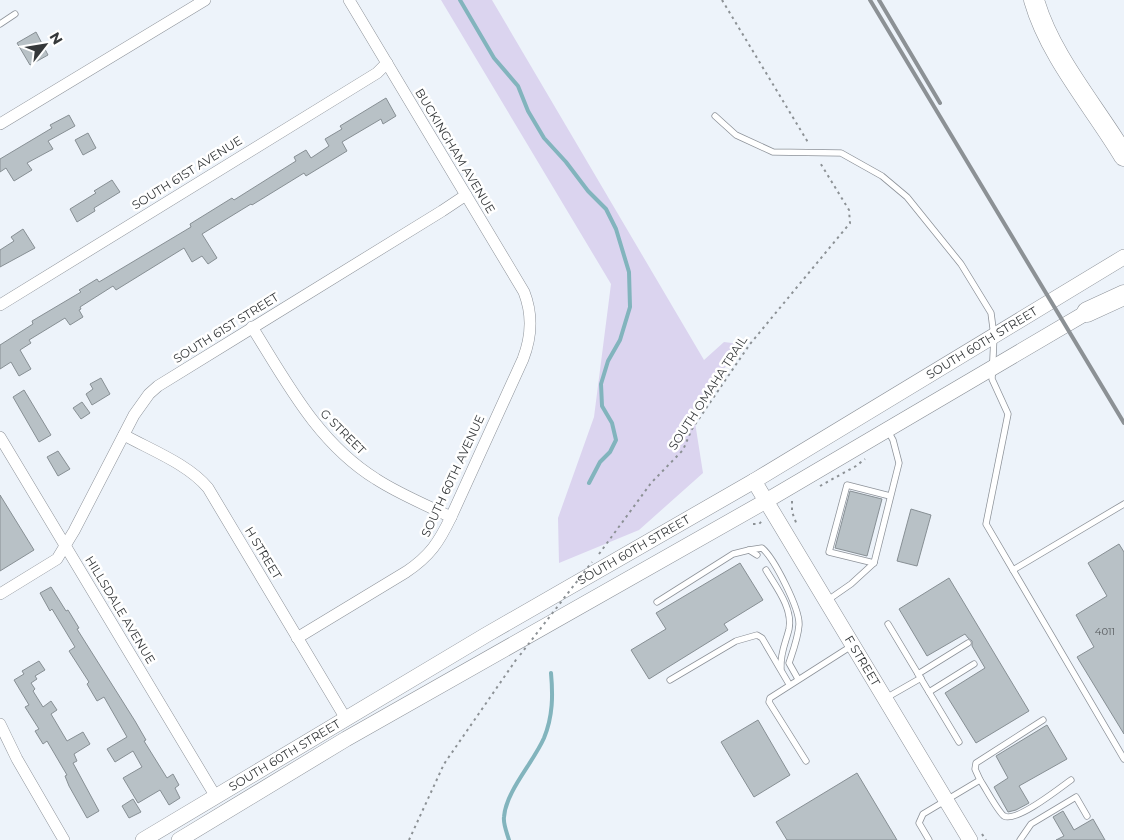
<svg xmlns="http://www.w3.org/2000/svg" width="1124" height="840" viewBox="0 0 1124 840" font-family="Montserrat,sans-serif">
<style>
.green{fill:#dbd4ef}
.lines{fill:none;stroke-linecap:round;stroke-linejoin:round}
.stream{stroke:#82b4bd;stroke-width:4}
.building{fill:#b8c1c6;stroke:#878f94}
.lane-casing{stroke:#8d9299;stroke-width:7}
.street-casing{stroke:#8d9299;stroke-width:12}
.secondary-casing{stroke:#8d9299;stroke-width:16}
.highway-casing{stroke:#8d9299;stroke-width:21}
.path{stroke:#8c9195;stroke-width:2;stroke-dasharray:2.5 4;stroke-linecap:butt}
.lane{stroke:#fff;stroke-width:5.5}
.street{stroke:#fff;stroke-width:11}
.secondary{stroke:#fff;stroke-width:15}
.highway{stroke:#fff;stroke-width:20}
.rail{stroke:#8c9195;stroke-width:4}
.path-bridge{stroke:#8c9195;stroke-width:2;stroke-dasharray:2.5 4;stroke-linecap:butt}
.labels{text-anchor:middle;stroke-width:5;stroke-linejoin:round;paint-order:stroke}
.number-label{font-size:10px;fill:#565a5d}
.street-label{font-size:12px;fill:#35383a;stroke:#fff}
</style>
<rect width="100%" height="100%" fill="#edf3fa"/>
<polygon class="green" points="441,0 492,0 704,360 724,342 740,344 694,416 703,473 639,530 559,563 558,518 594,417 611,284"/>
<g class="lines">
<g class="stream">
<polyline points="460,0 494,58 518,86 528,111 544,138 566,162 588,191 606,209 616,229 629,272 630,307 620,340 608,361 601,384 602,406 612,423 616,440 610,452 600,462 589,483"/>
<path d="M509,840C507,833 503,824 504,817C506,791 533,763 544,738C553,716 553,695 551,673"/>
</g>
</g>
<g class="building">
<polygon points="36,32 48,55 30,65 17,43"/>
<polygon points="386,98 396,116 383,124 381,119 342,142 347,151 306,176 304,173 252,205 251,204 202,234 217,258 208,264 202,256 192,262 184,248 116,290 113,286 80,307 81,309 79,310 83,317 70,325 65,318 29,340 31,343 20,350 31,369 19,376 11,362 0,369 0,345 33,324 32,321 81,292 79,290 97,279 99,282 191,227 190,224 232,198 234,200 296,161 294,157 306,150 311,158 329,146 325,139 342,129 340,126"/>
<polygon points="69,115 75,126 48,141 53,149 27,163 32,170 14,181 6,168 0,172 0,159 52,128 50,125"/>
<polygon points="88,133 96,148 83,155 75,140"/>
<polygon points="112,180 120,192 94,208 95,211 77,222 70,209 96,193 94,191"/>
<polygon points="23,229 35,248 0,267 0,250 14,241 11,237"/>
<polygon points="101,378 110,394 92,405 86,394 93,389 90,384"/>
<polygon points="24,390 51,435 39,442 13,397"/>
<polygon points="82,402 90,413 81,419 73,408"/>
<polygon points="58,451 70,469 58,476 47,457"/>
<polygon points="850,491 882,499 867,556 835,548"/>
<polygon points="0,495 34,550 0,571"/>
<polygon points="911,509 931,515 917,566 897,561"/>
<polygon points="1119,544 1124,552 1124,734 1077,657 1094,647 1076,615 1107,596 1088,563"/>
<polygon points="740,563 763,600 724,624 728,630 649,679 631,650 666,629 656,613"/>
<polygon points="949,578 1029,711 976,743 945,693 985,668 972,646 972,641 968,638 965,634 927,656 899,609"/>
<polygon points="51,587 66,611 68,610 79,628 77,629 135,721 146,740 144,741 167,778 173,774 179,785 175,788 180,798 169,805 160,790 138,803 123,778 142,767 133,751 115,762 107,749 127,737 104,697 97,701 87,684 89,682 69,651 75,647 52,609 50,611 40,593"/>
<polygon points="39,661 45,670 35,676 37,679 31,683 35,689 33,691 43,707 51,701 57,710 51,714 67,741 83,732 90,744 74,754 77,761 73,763 99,811 87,818 69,786 65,776 67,775 47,741 43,744 35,731 39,729 25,707 29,705 14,680 24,674 22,671"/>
<polygon points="758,720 790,775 754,797 721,742"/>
<polygon points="1047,725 1067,759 1019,786 1029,803 1016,810 1008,812 994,787 1008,778 996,756"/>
<polygon points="857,773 897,840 787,840 776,822"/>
<polygon points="133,799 141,812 129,818 122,806"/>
<polygon points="1063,811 1074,830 1093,819 1105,840 1056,840 1064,836 1053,817"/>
</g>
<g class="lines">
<defs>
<g id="lane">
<polyline points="0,24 15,14"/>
<polyline points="715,116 736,135 773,152 841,153 882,176 907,197 961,264 991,313 994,336 992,379 1008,414 986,524 1124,759"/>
<path d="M749,550L762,548C774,558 800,609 799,625C798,638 793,651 789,663L798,679"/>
<polyline points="874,563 829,552 847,485 890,496"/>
<path d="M766,570C776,587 793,608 789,629C786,642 780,653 781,668"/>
<polyline points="1013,570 1124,504"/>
<polyline points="828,600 851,584 874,563 899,463 893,440 888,431"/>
<polyline points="657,602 733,554 749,550 757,555"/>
<polyline points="888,624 959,742"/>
<polyline points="918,674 968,643"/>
<polyline points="670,680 736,641 757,635 762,638 789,684"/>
<polyline points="929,692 974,664"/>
<polyline points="886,698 921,678"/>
<polyline points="806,761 769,702 770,698 853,645"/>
<polyline points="980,780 975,769 976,763 1043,720"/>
<path d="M929,840L919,823L923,814L980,780C985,787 998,812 1004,816C1016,823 1060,788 1071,780"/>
<polyline points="1020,840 1031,824 1076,797 1087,816"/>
</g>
<g id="street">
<polyline points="0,124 205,0"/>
<polyline points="0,305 377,73 387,63"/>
<path d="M252,327C287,383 318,443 376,479C399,494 426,505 451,517"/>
<path d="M124,435C151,450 188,464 208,488L346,719"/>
<polyline points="0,437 216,797"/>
<polyline points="0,594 57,559 74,531 134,415 149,394 158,386 442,211 466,195"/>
<path d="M297,638L406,572C430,556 439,542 451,517L523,359C532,336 533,315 524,292L349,0"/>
<polyline points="0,724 17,759 64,840"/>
</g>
<g id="secondary">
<path id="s1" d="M754,481L970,840"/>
<path id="s2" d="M143,840L486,635L754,481L1124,257"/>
<polyline points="179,840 346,739 766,501 1096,307"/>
</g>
<g id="highway">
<path d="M1034,0C1050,56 1094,106 1124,156"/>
<polyline points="1087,312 1124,295"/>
</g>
</defs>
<use href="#lane" class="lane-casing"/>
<use href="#street" class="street-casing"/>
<use href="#secondary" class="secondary-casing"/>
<use href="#highway" class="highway-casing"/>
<g class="path">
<polyline points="722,0 809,144"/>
<polyline points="820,486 856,466 865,459"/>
<polyline points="792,501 792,512 797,525"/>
<polyline points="753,524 759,524 763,520"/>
<polyline points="599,554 651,483 683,450 692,429 750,344 850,223 849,210 819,161"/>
<polyline points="982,834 986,840"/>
<polyline points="409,840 444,764 518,657"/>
</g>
<use href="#lane" class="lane"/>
<use href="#street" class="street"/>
<use href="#secondary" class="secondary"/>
<use href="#highway" class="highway"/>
<g class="rail">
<polyline points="870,0 1124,423"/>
<polyline points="879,0 940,103"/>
</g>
<polyline class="path-bridge" points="520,655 592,562"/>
</g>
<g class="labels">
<g class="number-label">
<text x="1105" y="635">4011</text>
</g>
<g class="street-label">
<text transform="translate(455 151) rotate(59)" y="4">BUCKINGHAM AVENUE</text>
<text transform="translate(187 173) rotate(-32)" y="4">SOUTH 61ST AVENUE</text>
<text transform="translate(226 328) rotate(-32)" y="4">SOUTH 61ST STREET</text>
<text dy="4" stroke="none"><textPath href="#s2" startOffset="975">SOUTH 60TH STREET</textPath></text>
<text transform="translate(708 393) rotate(-57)" y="4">SOUTH OMAHA TRAIL</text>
<text transform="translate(343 432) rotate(45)" y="4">G STREET</text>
<text transform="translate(453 476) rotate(-65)" y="4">SOUTH 60TH AVENUE</text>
<text dy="4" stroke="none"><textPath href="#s2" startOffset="570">SOUTH 60TH STREET</textPath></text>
<text transform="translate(263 553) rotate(59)" y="4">H STREET</text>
<text transform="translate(120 610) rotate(59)" y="4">HILLSDALE AVENUE</text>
<text dy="4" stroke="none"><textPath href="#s1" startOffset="210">F STREET</textPath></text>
<text dy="4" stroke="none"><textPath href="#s2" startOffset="165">SOUTH 60TH STREET</textPath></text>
</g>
</g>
<g transform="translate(45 45) rotate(59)" stroke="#ffffff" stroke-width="4" paint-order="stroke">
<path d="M0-4L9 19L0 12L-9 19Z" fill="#35383a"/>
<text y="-8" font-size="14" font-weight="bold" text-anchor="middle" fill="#35383a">N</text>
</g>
</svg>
